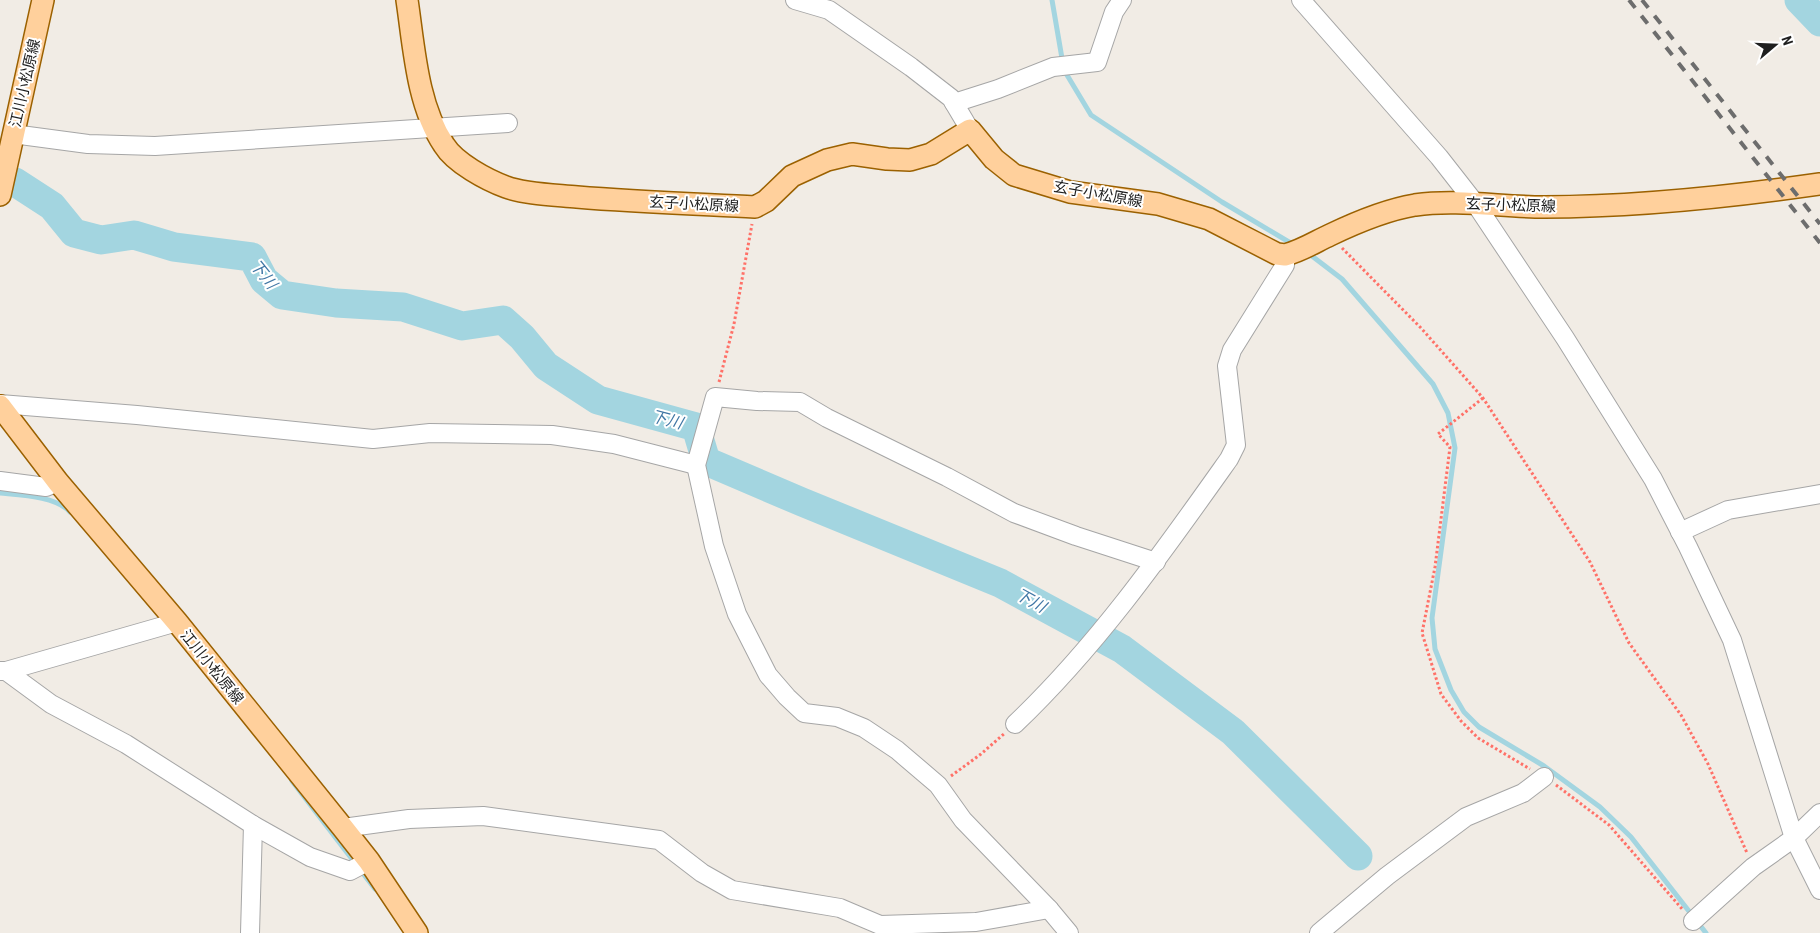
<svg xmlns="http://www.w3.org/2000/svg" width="1820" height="933" viewBox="0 0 1820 933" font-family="'Roboto Condensed','Noto Sans JP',sans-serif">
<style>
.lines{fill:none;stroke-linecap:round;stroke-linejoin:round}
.stream{stroke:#a3d5e0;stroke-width:5}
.river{stroke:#a3d5e0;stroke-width:29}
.minor-casing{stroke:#a6a6a6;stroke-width:20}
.major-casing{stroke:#9b6100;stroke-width:24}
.path{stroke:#ff7168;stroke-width:3;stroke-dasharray:2.5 2.5;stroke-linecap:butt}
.minor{stroke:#fff;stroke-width:18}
.major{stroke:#ffd09c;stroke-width:21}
.rail{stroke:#6d6d6d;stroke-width:4;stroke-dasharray:10 10;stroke-linecap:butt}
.labels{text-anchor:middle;stroke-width:4;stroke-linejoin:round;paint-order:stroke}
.street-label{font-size:15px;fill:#1f1f1f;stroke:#fff}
.water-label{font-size:16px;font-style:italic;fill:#4177a5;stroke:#fff}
</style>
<rect width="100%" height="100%" fill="#f1ece5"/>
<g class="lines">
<g class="stream">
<polyline points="1052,0 1064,70 1091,115 1222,202 1294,245"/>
<polyline points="1308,253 1342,279 1433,384 1448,413 1455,448 1432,618 1435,649 1451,690 1464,712 1479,727 1544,766 1600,807 1631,837 1706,933"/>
<path d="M0,493C20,495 56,496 70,512"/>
<polyline points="292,781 375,889"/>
</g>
<g class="river">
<polyline points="1799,0 1820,22"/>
<polyline points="0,179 15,182 52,206 74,233 101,240 134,235 174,247 252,257 264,280 282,295 336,303 403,307 462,326 503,320 522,337 546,366 598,400 696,427 706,461 802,502 1000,583 1122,649 1233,732 1358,856"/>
</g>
<defs>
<g id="minor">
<polyline points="795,0 829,10 911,67 951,98 970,130"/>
<polyline points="1301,0 1439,157 1475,203 1565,338 1653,479 1688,547 1732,640 1794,838 1820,890"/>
<polyline points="954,103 998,89 1053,67 1097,62 1114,12 1122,0"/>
<polyline points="13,134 88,144 155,146 508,123"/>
<polyline points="0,404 137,415 373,439 430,433 552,435 614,444 696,465"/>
<polyline points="0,481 46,487 58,482"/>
<polyline points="1680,532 1728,510 1820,494"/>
<polyline points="0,671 6,671 177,622"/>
<polyline points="6,671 51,704 126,744 253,825 310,857 350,871 369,861"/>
<path d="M1015,724C1098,645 1163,552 1229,459L1236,445L1227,366L1232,350L1285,265V255"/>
<polyline points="343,828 409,819 483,816 659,840 702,873 732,890 840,908 880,925 976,922 1049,909"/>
<polyline points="1693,921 1753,867 1794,838 1820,813"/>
<polyline points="250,933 253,825"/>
<polyline points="1069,933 1049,909 963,820 938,785 897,750 864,728 837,717 804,713 787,697 768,675 737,614 714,546 696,465 715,397 757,401 800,402 827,418 947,477 1014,513 1076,536 1156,562"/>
<polyline points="1319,933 1387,876 1466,817 1523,793 1544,777"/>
</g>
<g id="major">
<path d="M407,0C414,47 417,105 444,145C455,163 487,180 506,187C524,194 558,195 577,197C636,202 696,204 755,207L766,201L792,176L827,160L852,154L887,159L910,160L931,154L970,130L994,159L1014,175L1070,192L1158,204L1209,219L1277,254L1285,255C1301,251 1315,242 1330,235C1357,222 1385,210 1415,205C1458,199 1501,207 1544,207C1636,207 1729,197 1820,184"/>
<polyline points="0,195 43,0"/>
<polyline points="0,406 58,482 177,622 343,828 369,861 417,933"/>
</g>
</defs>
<use href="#minor" class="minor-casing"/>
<use href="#major" class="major-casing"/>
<g class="path">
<polyline points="1342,248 1421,328 1483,398 1590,562 1629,643 1681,715 1708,764 1747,853"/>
<polyline points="719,382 734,324 752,224"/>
<polyline points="1483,398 1438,434 1450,447 1435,567 1422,633 1441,694 1461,721 1478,738 1530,769"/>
<polyline points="951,776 981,754 1005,733"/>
<polyline points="1556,785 1609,825 1683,910"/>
</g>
<use href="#minor" class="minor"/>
<use href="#major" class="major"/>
<g class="rail">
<polyline points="1629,0 1820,243"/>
<polyline points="1642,0 1820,224"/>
</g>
</g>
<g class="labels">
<g class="street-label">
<text transform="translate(25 83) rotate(-77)" y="5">江川小松原線</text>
<text transform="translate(1098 194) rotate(10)" y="5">玄子小松原線</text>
<text transform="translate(694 204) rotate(3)" y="5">玄子小松原線</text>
<text transform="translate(1511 205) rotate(2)" y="5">玄子小松原線</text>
<text transform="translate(212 667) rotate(51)" y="5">江川小松原線</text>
</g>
<g class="water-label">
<text transform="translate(264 274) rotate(51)" y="6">下川</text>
<text transform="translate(667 419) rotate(15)" y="6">下川</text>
<text transform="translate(1031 600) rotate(29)" y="6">下川</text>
</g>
</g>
<g transform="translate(1775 45) rotate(71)" stroke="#ffffff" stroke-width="4" paint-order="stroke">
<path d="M0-4L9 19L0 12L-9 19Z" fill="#1f1f1f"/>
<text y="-8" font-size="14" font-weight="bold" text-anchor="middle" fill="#1f1f1f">N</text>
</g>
</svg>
